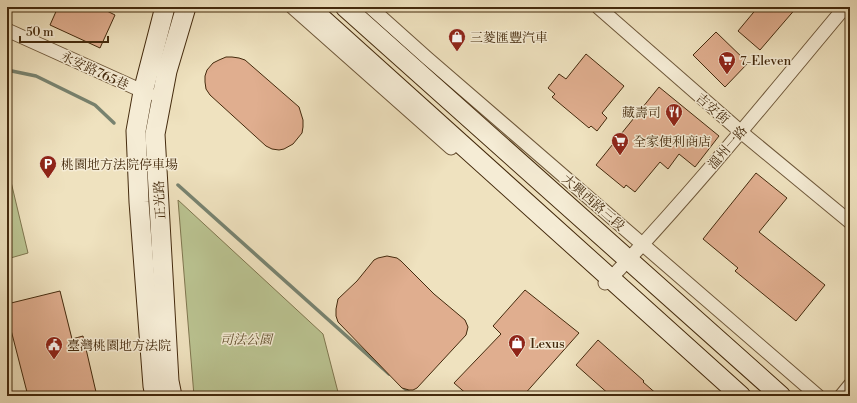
<svg xmlns="http://www.w3.org/2000/svg" width="857" height="403" viewBox="0 0 857 403" font-family="'Libre Bodoni','Noto Serif TC',serif">
<style>
.green{fill:#bac391;stroke:#7f764f}
.lines{fill:none;stroke-linecap:round;stroke-linejoin:round}
.stream{stroke:#788370;stroke-width:3.5}
.building{fill:#e0ae8f;stroke:#442a0d}
.street-casing{stroke:#6f583a;stroke-width:15}
.secondary-casing{stroke:#442a0d;stroke-width:21}
.street{stroke:#f5ecd5;stroke-width:13}
.secondary{stroke:#f5ecd5;stroke-width:19}
.labels{text-anchor:middle;stroke-width:3;stroke-linejoin:round;paint-order:stroke}
.poi-label{font-size:13px;fill:#442a0d;stroke:#f5ecd5;text-anchor:start}
.street-label{font-size:13px;fill:#442a0d;stroke:#f5ecd5}
.park-label{font-size:13px;font-style:italic;fill:#62502e;stroke:#f5ecd5}
</style>
<rect width="100%" height="100%" fill="#efe2bf"/>
<filter id="stains"><feTurbulence type="fractalNoise" baseFrequency=".005" numOctaves="4"/><feColorMatrix values="0 0 0 0 .2 0 0 0 0 .09 0 0 0 0 .02 0 0 0 .5 -.17"/></filter>
<radialGradient id="worn" r=".72"><stop offset=".6" stop-color="#630" stop-opacity="0"/><stop offset="1" stop-color="#630" stop-opacity=".3"/></radialGradient>
<g class="green">
<polygon points="7,165 28,253 7,259"/>
<polygon points="178,200 323,334 339,396 194,396"/>
</g>
<g class="lines">
<g class="stream">
<polyline points="7,70 36,76 95,105 114,123"/>
<polyline points="178,185 389,374"/>
<polyline points="402,386 413,396"/>
</g>
</g>
<g class="building">
<polygon points="58,7 99,7 115,15 100,48 50,25"/>
<polygon points="758,7 797,7 760,50 738,31"/>
<polygon points="716,32 748,63 725,87 693,55"/>
<polygon points="586,54 624,86 602,113 607,118 597,131 591,126 589,128 552,97 555,94 548,88 559,74 566,79"/>
<polygon points="226,57 232,57 239,58 245,60 299,107 303,120 303,127 302,133 293,144 284,149 279,150 272,149 266,146 210,95 206,89 205,82 205,76 207,70 213,63 219,60"/>
<polygon points="659,87 719,136 695,167 679,154 668,169 660,162 635,192 626,185 624,188 596,165"/>
<polygon points="756,173 787,198 759,232 825,285 796,321 735,271 738,268 703,239"/>
<polygon points="387,256 397,258 401,261 434,294 465,320 468,327 466,335 417,388 413,390 409,390 402,388 338,322 336,316 336,309 338,299 357,281 374,260 378,258"/>
<polygon points="525,290 579,333 523,396 469,396 454,383 501,334 493,326"/>
<polygon points="60,291 72,339 83,336 96,392 85,394 86,396 28,396 11,330 7,331 7,304"/>
<polygon points="598,340 644,381 643,382 659,396 611,396 576,365"/>
</g>
<g class="lines">
<defs>
<g id="street">
<polyline points="292,7 451,148"/>
<polyline points="370,7 427,58 818,396"/>
<polyline points="598,7 741,132 850,222"/>
<polyline points="7,30 149,94"/>
<path d="M605,283L611,278C693,192 768,99 845,7"/>
<polyline points="841,396 850,385"/>
</g>
<g id="secondary">
<polyline points="309,7 741,396"/>
<polyline points="345,7 781,396"/>
<polyline points="155,396 153,386 139,202 136,131 143,92 165,7"/>
<polyline points="172,396 169,381 155,134 167,71 186,7"/>
</g>
</defs>
<use href="#street" class="street-casing"/>
<use href="#secondary" class="secondary-casing"/>
<use href="#street" class="street"/>
<use href="#secondary" class="secondary"/>
</g>
<defs>
<symbol id="shop-pin" viewBox="-11 -11 22 30"><path d="M0 17L-7.5 6A9.5 9.5 0 1 1 7.5 6Z" fill="#8f2418" stroke="#f5ecd5"/><path d="M-5-2.5h2.3a2.7 3.5 0 0 1 5.4 0H5L5.5 6h-11ZM-1.5-2.5h3a1.5 2.3 0 0 0-3 0Z" fill="#fff"/></symbol>
<symbol id="supermarket-pin" viewBox="-11 -11 22 30"><path d="M0 17L-7.5 6A9.5 9.5 0 1 1 7.5 6Z" fill="#8f2418" stroke="#f5ecd5"/><path d="M-6-5.5h2.5l.6 2H6L4.5 2H-2.5L-4.4-4H-6ZM-1.5 3.2a1.3 1.3 0 1 0 .1 0ZM3 3.2a1.3 1.3 0 1 0 .1 0Z" fill="#fff"/></symbol>
<symbol id="restaurant-pin" viewBox="-11 -11 22 30"><path d="M0 17L-7.5 6A9.5 9.5 0 1 1 7.5 6Z" fill="#8f2418" stroke="#f5ecd5"/><path d="M-5-6h1v4h1v-4h1v4h1v-4h1v5L-1.5 .5V6h-2V.5L-5-1ZM5-6V6H3V1.5H1.5Q1.5-4 5-6Z" fill="#fff"/></symbol>
<symbol id="parking-pin" viewBox="-11 -11 22 30"><path d="M0 17L-7.5 6A9.5 9.5 0 1 1 7.5 6Z" fill="#8f2418" stroke="#f5ecd5"/><path d="M-3.5-5.5H1a3.5 3.5 0 0 1 0 7H-1V5.5H-3.5ZM-1-3.4V-.6H.8a1.4 1.4 0 0 0 0-2.8Z" fill="#fff"/></symbol>
<symbol id="civic-pin" viewBox="-11 -11 22 30"><path d="M0 17L-7.5 6A9.5 9.5 0 1 1 7.5 6Z" fill="#8f2418" stroke="#f5ecd5"/><path d="M-.6-6.5H3V-4.5H.6V-3L4-1V1h2V6H-6V1h2V-1L-.6-3ZM-1.2 2.5V6h2.4V2.5Z" fill="#fff"/></symbol>
</defs>
<g fill-rule="evenodd">
<use href="#shop-pin" x="447" y="27" width="20" height="27"/>
<use href="#supermarket-pin" x="717" y="50" width="20" height="27"/>
<use href="#restaurant-pin" x="664" y="102" width="20" height="27"/>
<use href="#supermarket-pin" x="610" y="131" width="20" height="27"/>
<use href="#parking-pin" x="38" y="154" width="20" height="27"/>
<use href="#shop-pin" x="507" y="333" width="20" height="27"/>
<use href="#civic-pin" x="44" y="335" width="20" height="27"/>
</g>
<g class="labels">
<g class="poi-label">
<text x="470" y="42">三菱匯豐汽車</text>
<text x="740" y="65">7-Eleven</text>
<text x="661" y="117" text-anchor="end">藏壽司</text>
<text x="633" y="146">全家便利商店</text>
<text x="61" y="169">桃園地方法院停車場</text>
<text x="530" y="348">Lexus</text>
<text x="67" y="350">臺灣桃園地方法院</text>
</g>
<g class="street-label">
<text transform="translate(95 70) rotate(25)" y="5">永安路765巷</text>
<text transform="translate(713 108) rotate(41)" y="5">吉安街</text>
<text transform="translate(727 147) rotate(-49)" y="5">溫州一路</text>
<text transform="translate(159 200) rotate(-93)" y="5">正光路</text>
<text transform="translate(594 202) rotate(41)" y="5">大興西路三段</text>
</g>
<g class="park-label">
<text x="246" y="344">司法公園</text>
</g>
</g>
<rect width="857" height="403" fill="none" stroke="#efe2bf" stroke-width="24"/>
<rect x="8" y="8" width="841" height="387" fill="none" stroke="#442a0d" stroke-width="2"/>
<rect x="12" y="12" width="833" height="379" fill="none" stroke="#442a0d"/>
<path d="M20 36v6h88v-6" fill="none" stroke="#442a0d" stroke-width="2"/>
<text x="26" y="36" font-size="12" fill="#442a0d" stroke="#f5ecd5" stroke-width="3" paint-order="stroke">50 m</text>
<rect width="100%" height="100%" filter="url(#stains)"/>
<rect width="100%" height="100%" fill="url(#worn)"/>
</svg>
